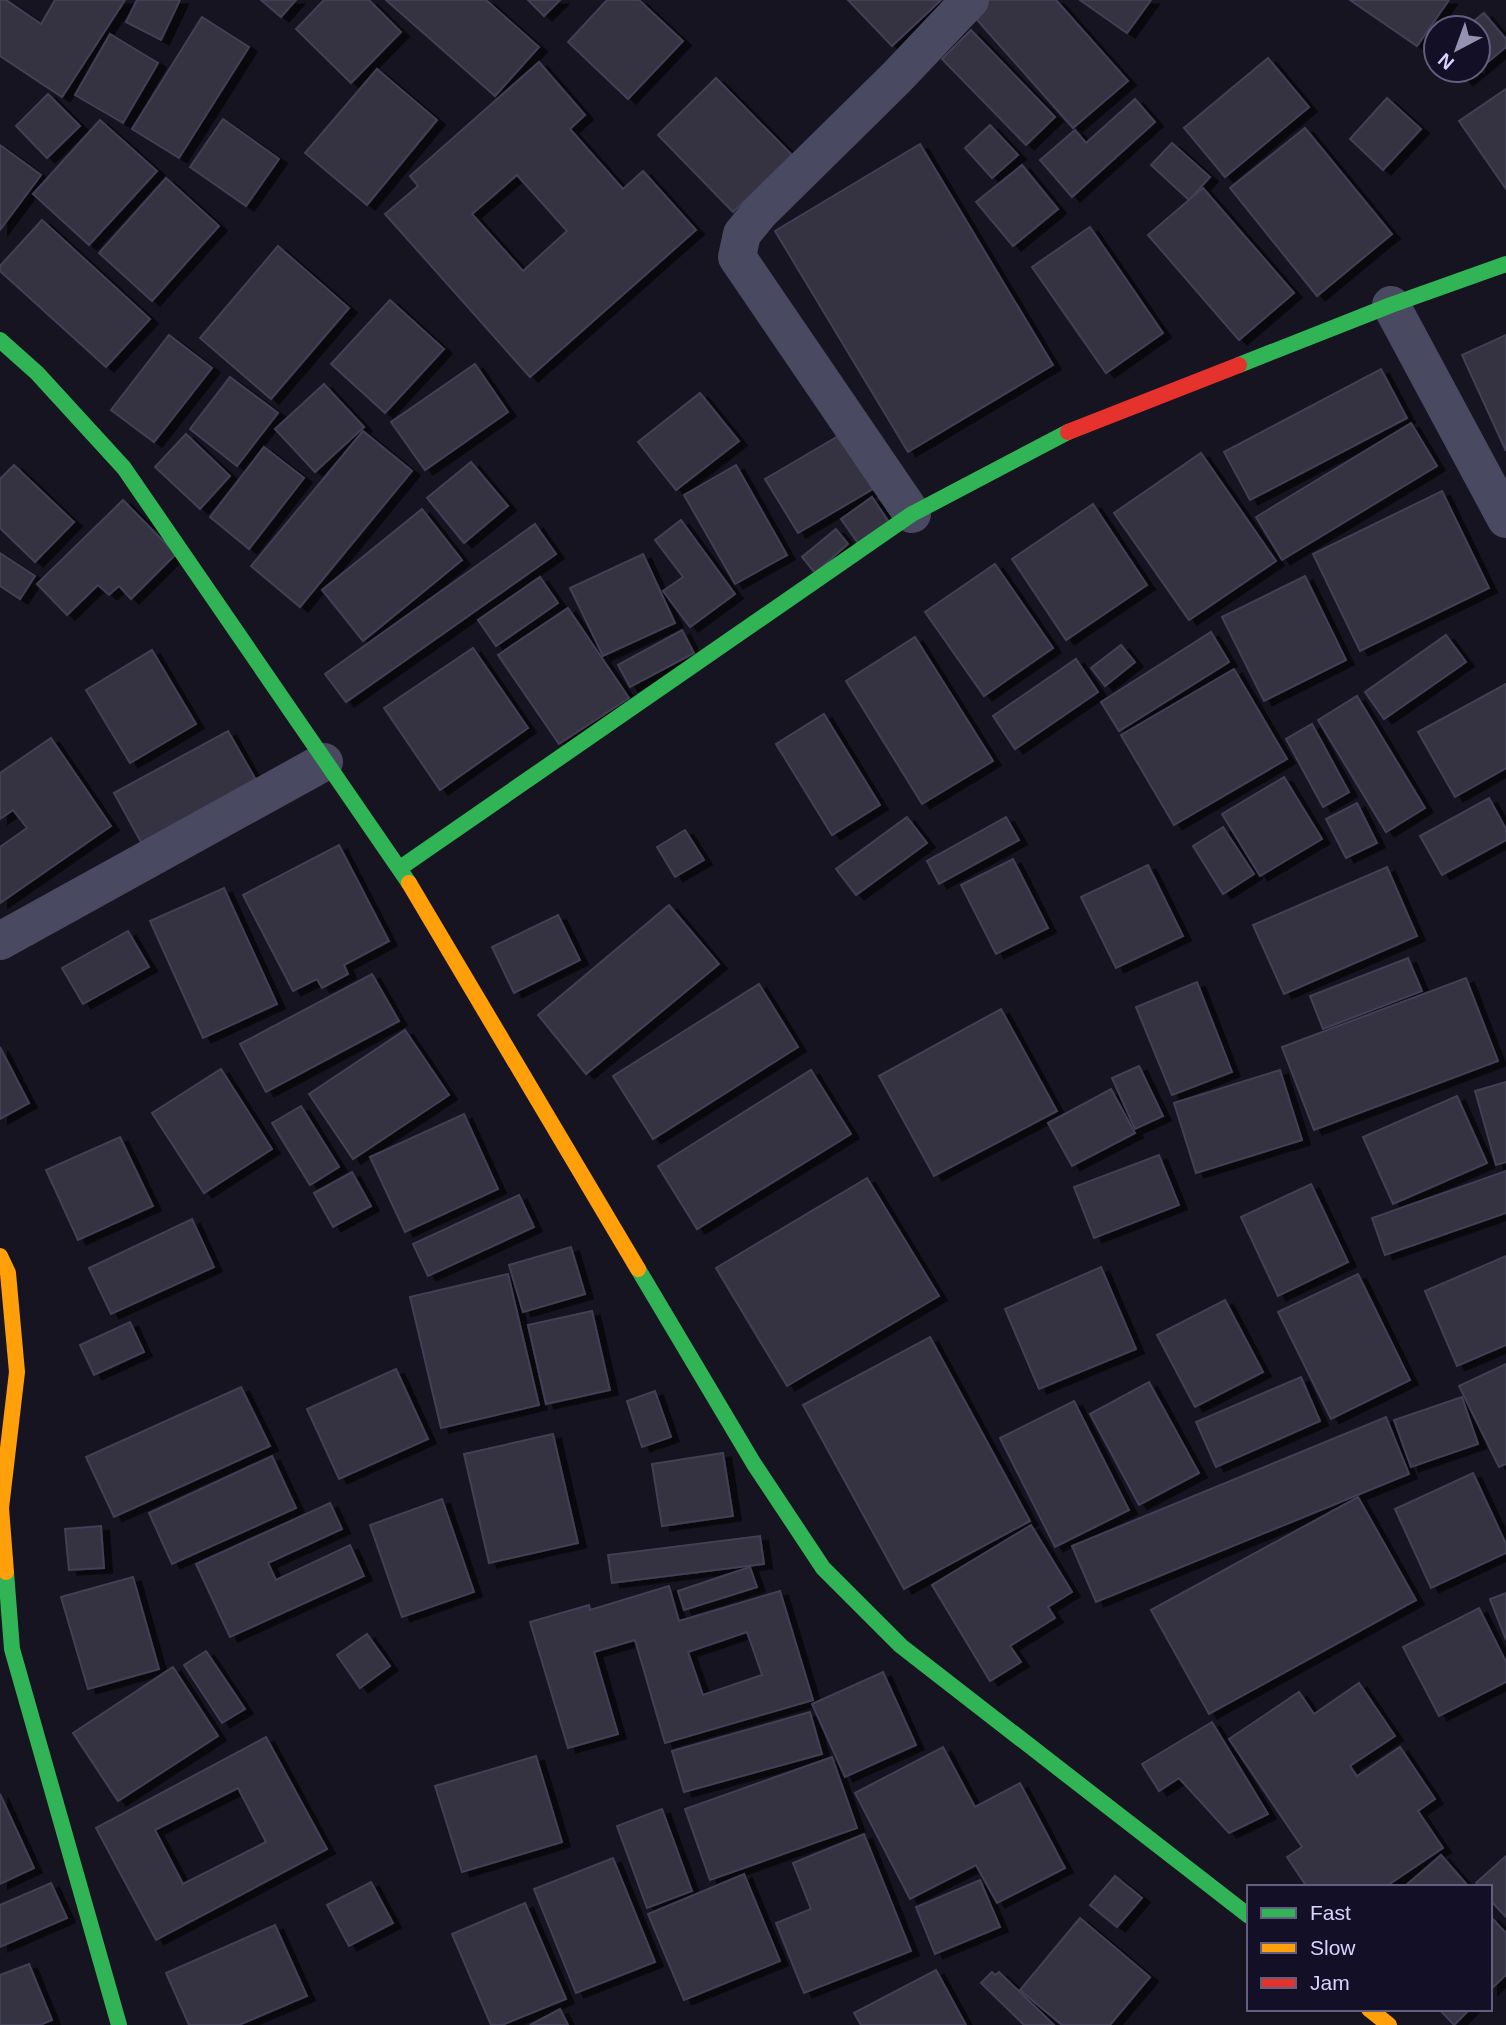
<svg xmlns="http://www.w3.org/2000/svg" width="1506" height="2025" viewBox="0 0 1506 2025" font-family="Arial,sans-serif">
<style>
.building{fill:#343243;stroke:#433f54;stroke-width:2;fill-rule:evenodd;filter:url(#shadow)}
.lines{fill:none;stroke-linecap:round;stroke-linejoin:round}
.street{stroke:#4a4962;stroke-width:38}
.fast{stroke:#30b455;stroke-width:16}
.slow{stroke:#ff9f0a;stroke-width:16}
.jam{stroke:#e5322d;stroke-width:16}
</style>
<defs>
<filter id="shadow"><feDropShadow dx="8" dy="4.5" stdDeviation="0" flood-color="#0009"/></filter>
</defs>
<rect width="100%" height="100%" fill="#161421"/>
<g class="building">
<polygon points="0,0 6,0 41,24 55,0 125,0 62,97 0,56"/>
<polygon points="137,0 180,0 161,40 126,22"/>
<polygon points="261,0 296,0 281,17"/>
<polygon points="324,0 369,0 401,32 351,83 296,29"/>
<polygon points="386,0 486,0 539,47 495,96"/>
<polygon points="528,0 560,0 544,16"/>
<polygon points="607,0 639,0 683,41 628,99 568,42"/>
<polygon points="848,0 941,0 892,46"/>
<polygon points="986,0 1056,0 1128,81 1073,128 971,13"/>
<polygon points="1080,0 1151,0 1127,33"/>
<polygon points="1350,0 1449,0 1417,46"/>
<polygon points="1484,13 1506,39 1506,47 1465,81 1456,70 1478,70 1478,28 1465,28"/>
<polygon points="202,17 249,47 179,158 132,129"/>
<polygon points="971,30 1055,117 1026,145 942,59"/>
<polygon points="110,34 158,63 123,123 75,95"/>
<polygon points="1268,58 1309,107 1225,177 1184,128"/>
<path d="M539,62L585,115L570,129L623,189L643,171L696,230L530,377L385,214L418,186L410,176ZM517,175L567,231L523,271L472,214Z"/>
<polygon points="377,69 437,120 367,205 305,153"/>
<polygon points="716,78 792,155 733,212 658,135"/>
<polygon points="1506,89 1506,189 1459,121"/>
<polygon points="48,94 80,126 47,158 16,126"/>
<polygon points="1387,98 1421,129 1383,170 1350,139"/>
<polygon points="1135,99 1155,122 1072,197 1040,160 1075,130 1086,143"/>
<polygon points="223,119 279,159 246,206 190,167"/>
<polygon points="100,120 157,171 89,245 33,194"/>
<polygon points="990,125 1018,155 992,178 965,148"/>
<polygon points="1305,128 1392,234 1317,296 1230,188"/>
<polygon points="1172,143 1210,177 1189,200 1151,165"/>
<polygon points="920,144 1053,365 908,452 775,231"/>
<polygon points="0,145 41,175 0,230"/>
<polygon points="1022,165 1058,209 1013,246 976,202"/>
<polygon points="166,178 219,226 152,301 99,253"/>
<polygon points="1203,188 1294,293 1239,340 1148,235"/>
<polygon points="42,220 150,319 106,367 0,271 0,266"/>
<polygon points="1090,227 1163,333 1106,373 1032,267"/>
<polygon points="278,246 349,308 271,399 200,338"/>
<polygon points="390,300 444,349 385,413 331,364"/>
<polygon points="169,335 212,368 154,442 111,410"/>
<polygon points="1506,335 1506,451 1462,355"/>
<polygon points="475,364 508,412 425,470 391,422"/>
<polygon points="1381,369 1407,418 1250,500 1224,452"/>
<polygon points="230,377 278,413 237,466 190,429"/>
<polygon points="324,384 364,427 315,472 275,429"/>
<polygon points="700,393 739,441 676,490 638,442"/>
<polygon points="1411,423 1437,466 1282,560 1256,517"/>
<polygon points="363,431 412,471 300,607 251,566"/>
<polygon points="186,434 230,476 200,509 155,467"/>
<polygon points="840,435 873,489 798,533 765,479"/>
<polygon points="264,447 304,478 249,549 210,517"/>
<polygon points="1201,453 1276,561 1189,620 1114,513"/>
<polygon points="471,462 508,506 464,543 427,498"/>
<polygon points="14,465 74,522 35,562 0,528 0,479"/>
<polygon points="736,465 787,555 735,584 684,495"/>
<polygon points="1442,491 1489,588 1360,651 1313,554"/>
<polygon points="872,497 889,522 858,543 841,519"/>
<polygon points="123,500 176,554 131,599 119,586 109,595 98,585 67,615 37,584"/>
<polygon points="1093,504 1147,585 1066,640 1012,559"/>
<polygon points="422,509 462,560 363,641 322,590"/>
<polygon points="681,520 735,594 690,627 663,591 683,577 655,540"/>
<polygon points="535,524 556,554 346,702 325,674"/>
<polygon points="836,529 848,544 815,573 802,557"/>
<polygon points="0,553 35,576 20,599 0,586"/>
<polygon points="643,554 675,623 603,656 570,588"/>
<polygon points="995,564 1053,648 984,696 925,612"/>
<polygon points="1305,576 1346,660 1264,701 1222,617"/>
<polygon points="540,577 558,603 496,646 478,620"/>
<polygon points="568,608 629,698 559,744 498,655"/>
<polygon points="682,630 694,653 630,687 618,665"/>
<polygon points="1211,632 1229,662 1119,731 1101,702"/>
<polygon points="1446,635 1466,662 1384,719 1365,692"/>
<polygon points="915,637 993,761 922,804 846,681"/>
<polygon points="1121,645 1135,662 1105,686 1091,668"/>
<polygon points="473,648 528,728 440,790 384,708"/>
<polygon points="152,650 196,724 130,763 86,690"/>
<polygon points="1076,659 1098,692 1015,749 993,716"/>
<polygon points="1234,669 1287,759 1174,825 1121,735"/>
<polygon points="1506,684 1506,768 1455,797 1418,732"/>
<polygon points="1357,696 1425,808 1386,832 1318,720"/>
<polygon points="824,714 880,805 832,835 776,744"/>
<polygon points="1312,724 1349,792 1323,807 1286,739"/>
<polygon points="228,731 256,780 142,844 114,793"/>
<polygon points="51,738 111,826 0,903 0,847 27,828 13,810 0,819 0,773"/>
<polygon points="1284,777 1322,839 1260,876 1222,814"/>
<polygon points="1489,798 1506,829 1506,840 1442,875 1420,836"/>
<polygon points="1357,803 1377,843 1346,858 1326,819"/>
<polygon points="907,817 927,843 856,895 836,869"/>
<polygon points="1006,817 1019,840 939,884 927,861"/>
<polygon points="1223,827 1254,874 1223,894 1193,846"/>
<polygon points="685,830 704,860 675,877 657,847"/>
<polygon points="339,845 389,941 344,965 348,974 322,988 317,979 293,991 243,895"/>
<polygon points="1013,859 1048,928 996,954 961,885"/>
<polygon points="1148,865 1183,936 1116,968 1081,897"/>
<polygon points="1387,867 1417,936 1284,994 1253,925"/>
<polygon points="224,888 277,1004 203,1038 150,921"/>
<polygon points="669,905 719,964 586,1074 538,1015"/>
<polygon points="558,915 580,960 514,993 492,947"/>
<polygon points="128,931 149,967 83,1004 62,968"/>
<polygon points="1408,958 1422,991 1323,1029 1310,996"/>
<polygon points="372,974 399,1021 266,1092 240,1044"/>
<polygon points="1466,978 1498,1061 1314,1130 1282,1047"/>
<polygon points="1197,982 1232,1072 1172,1095 1136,1007"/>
<polygon points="759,984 798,1047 653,1139 613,1076"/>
<polygon points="1001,1009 1057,1111 934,1176 879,1076"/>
<polygon points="405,1030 449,1095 353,1159 309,1094"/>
<polygon points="0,1047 29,1103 0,1119"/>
<polygon points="1139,1066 1163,1116 1135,1129 1112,1078"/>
<polygon points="221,1069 272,1149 204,1193 152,1113"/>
<polygon points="811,1070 851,1134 697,1229 658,1166"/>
<polygon points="1280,1070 1302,1140 1196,1173 1174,1103"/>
<polygon points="1506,1082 1506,1162 1496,1165 1475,1091"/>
<polygon points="1111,1089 1135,1133 1072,1166 1048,1123"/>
<polygon points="1457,1096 1487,1163 1393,1204 1363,1137"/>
<polygon points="301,1106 339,1167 310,1185 272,1123"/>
<polygon points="464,1114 498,1189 405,1232 370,1157"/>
<polygon points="120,1137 153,1206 78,1240 46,1170"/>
<polygon points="1159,1155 1179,1205 1094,1238 1074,1187"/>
<polygon points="1506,1171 1506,1213 1385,1255 1372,1218"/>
<polygon points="352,1172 371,1206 333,1227 314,1193"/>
<polygon points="867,1178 939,1296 787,1386 716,1268"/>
<polygon points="1311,1184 1348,1262 1278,1296 1241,1217"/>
<polygon points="519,1195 534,1227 428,1276 413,1244"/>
<polygon points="192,1219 214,1267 111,1314 89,1268"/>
<polygon points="571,1247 585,1294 523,1312 509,1265"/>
<polygon points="1506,1256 1506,1345 1457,1366 1425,1291"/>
<polygon points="1101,1267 1136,1349 1039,1389 1005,1309"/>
<polygon points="508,1274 539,1405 441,1428 410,1297"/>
<polygon points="1358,1274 1410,1380 1331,1419 1278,1312"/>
<polygon points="1225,1300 1263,1372 1195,1407 1157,1335"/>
<polygon points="592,1311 610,1390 546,1404 528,1325"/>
<polygon points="130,1322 144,1352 94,1375 80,1345"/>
<polygon points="930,1337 1030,1521 904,1589 803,1405"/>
<polygon points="1506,1364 1506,1464 1499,1467 1459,1386"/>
<polygon points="396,1369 428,1439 339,1479 307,1409"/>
<polygon points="1301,1377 1320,1421 1216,1467 1196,1422"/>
<polygon points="1149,1382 1199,1473 1139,1505 1090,1414"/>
<polygon points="241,1387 270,1446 114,1517 86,1457"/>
<polygon points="655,1391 671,1437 642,1447 627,1401"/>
<polygon points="1462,1397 1478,1444 1411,1467 1394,1420"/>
<polygon points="1074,1401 1129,1510 1055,1547 1000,1438"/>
<polygon points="1386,1417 1409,1474 1096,1602 1072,1546"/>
<polygon points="553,1434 578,1543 489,1563 464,1454"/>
<polygon points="723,1453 733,1516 662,1526 652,1464"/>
<polygon points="272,1456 296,1508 172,1564 149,1513"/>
<polygon points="1473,1473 1506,1544 1506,1553 1431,1588 1395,1509"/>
<polygon points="1358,1497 1416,1600 1209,1714 1151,1610"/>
<polygon points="442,1499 474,1592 402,1617 370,1525"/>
<polygon points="330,1503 342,1529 268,1563 276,1580 350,1545 364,1576 230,1637 196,1564"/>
<polygon points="1031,1525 1072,1592 1048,1607 1055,1618 1010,1646 1021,1662 990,1681 932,1585"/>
<polygon points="101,1526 104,1568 69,1570 65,1529"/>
<polygon points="760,1536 764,1564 612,1583 608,1555"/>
<polygon points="750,1567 757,1587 684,1610 678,1591"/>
<polygon points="133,1577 159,1669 88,1689 61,1597"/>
<path d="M669,1586L679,1621L780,1591L813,1700L665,1743L635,1640L594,1652L618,1734L568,1748L530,1622L589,1605L590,1610ZM747,1632L762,1675L703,1695L688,1652Z"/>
<polygon points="1506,1593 1506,1640 1490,1599"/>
<polygon points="1479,1608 1506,1662 1506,1682 1439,1716 1403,1647"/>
<polygon points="367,1634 390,1666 360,1688 337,1655"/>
<polygon points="206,1651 245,1709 222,1723 184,1665"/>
<polygon points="173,1667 218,1736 118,1801 73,1733"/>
<polygon points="883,1672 916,1745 845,1777 812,1704"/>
<polygon points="1359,1683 1395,1736 1350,1766 1357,1776 1400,1747 1435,1799 1418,1811 1443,1848 1385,1887 1307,1887 1287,1857 1302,1847 1229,1739 1299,1692 1314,1714"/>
<polygon points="810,1712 822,1754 684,1792 672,1751"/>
<polygon points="1212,1722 1268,1814 1229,1833 1179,1778 1159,1791 1142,1764"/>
<path d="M266,1737L327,1849L156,1940L96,1828ZM238,1788L266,1842L183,1884L155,1830Z"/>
<polygon points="943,1747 975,1807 1020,1783 1065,1868 997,1903 976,1865 910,1899 855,1793"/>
<polygon points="536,1756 562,1842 462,1872 435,1786"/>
<polygon points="832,1757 857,1828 710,1880 685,1809"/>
<polygon points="0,1794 34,1868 0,1884"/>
<polygon points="662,1809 692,1891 647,1908 617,1826"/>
<polygon points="864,1834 911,1951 804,1993 776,1923 811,1909 793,1863"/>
<polygon points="1441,1855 1469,1887 1404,1887"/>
<polygon points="1506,1856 1506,1917 1490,1900 1490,1887 1479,1887 1476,1883"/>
<polygon points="613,1858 655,1962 576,1993 534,1889"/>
<polygon points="744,1874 780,1961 684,2000 648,1914"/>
<polygon points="1115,1876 1142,1898 1117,1927 1090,1905"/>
<polygon points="980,1880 1000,1927 935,1954 916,1907"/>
<polygon points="371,1882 393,1923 349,1946 327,1905"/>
<polygon points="51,1883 67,1918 0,1947 0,1905"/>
<polygon points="525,1903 566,1999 502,2025 491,2025 452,1934"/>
<polygon points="1490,1916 1506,1933 1506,1975 1490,1990"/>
<polygon points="1080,1918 1150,1977 1110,2025 1062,2025 1020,1990"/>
<polygon points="275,1925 307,1996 239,2025 189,2025 166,1973"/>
<polygon points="29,1964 52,2020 40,2025 0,2025 0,1975"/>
<polygon points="936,1970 966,2025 861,2025 854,2013"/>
<polygon points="992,1972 995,1975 999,1972 1054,2025 1024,2025 981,1983"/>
<polygon points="560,2009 568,2025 530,2025"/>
<polygon points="1439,2009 1470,2009 1454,2025"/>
</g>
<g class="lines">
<g class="street">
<polyline points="1391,305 1506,519"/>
<polyline points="912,514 737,257 742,234 760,212 896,78 970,0"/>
<polyline points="0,941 324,762"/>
</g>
<g class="fast">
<polyline points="0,340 37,373 124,468 409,883"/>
<polyline points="1239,365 1391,305 1506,264"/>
<polyline points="400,868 912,514 1068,432"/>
<polyline points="638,1269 754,1464 823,1568 901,1646 1249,1916"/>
<polyline points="6,1572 12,1649 119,2025"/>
</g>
<g class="slow">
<polyline points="409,883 638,1269"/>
<polyline points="0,1256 8,1273 17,1372 1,1508 6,1572"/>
<polyline points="1369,2009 1389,2025"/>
</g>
<polyline class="jam" points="1068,432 1239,365"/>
</g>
<rect x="1247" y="1885" width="245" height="126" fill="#130f26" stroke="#625e7d" stroke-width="2"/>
<rect x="1261" y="1908" width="35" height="10" fill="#30b455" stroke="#625e7d" stroke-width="2"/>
<text x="1310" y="1920" font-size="21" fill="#d9d4ff">Fast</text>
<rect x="1261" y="1943" width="35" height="10" fill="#ff9f0a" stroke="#625e7d" stroke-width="2"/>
<text x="1310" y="1955" font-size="21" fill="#d9d4ff">Slow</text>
<rect x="1261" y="1978" width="35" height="10" fill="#e5322d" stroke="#625e7d" stroke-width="2"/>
<text x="1310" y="1990" font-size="21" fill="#d9d4ff">Jam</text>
<g transform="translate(1457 49) rotate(221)"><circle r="33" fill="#130f26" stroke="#625e7d" stroke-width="2"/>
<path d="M0-5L12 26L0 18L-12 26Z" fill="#9591b1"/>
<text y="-10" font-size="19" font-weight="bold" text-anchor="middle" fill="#d9d4ff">N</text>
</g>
</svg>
